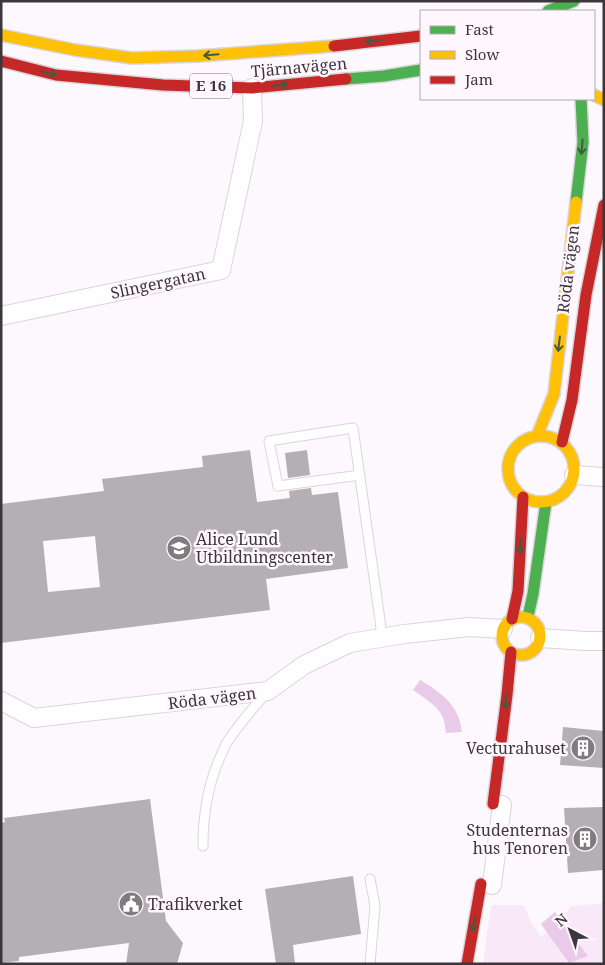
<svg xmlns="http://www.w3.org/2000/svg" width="605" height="965" viewBox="0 0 605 965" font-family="'Noto Serif',serif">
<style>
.green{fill:#f9e8f8}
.water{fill:#e9cae8}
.building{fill:#b3afb3;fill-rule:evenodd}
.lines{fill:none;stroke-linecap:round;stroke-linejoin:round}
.lane-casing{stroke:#d9d5d9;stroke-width:11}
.street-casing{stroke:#d9d5d9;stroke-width:20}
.fast-casing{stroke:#d9d5d9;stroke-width:14}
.slow-casing{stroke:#d9d5d9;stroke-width:14}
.jam-casing{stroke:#d9d5d9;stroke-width:14}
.lane{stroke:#fffeff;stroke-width:9}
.street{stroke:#fffeff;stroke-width:18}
.fast{stroke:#4caf50;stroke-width:11}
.slow{stroke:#ffc107;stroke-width:11}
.jam{stroke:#c62828;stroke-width:11}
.oneway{stroke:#405b41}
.labels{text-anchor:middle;stroke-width:5;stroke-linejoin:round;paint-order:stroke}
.shield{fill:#fff6fe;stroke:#767076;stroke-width:1}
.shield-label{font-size:15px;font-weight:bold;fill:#3b373b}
.street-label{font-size:16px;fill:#3b373b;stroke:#fff6fe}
.poi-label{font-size:16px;fill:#3b373b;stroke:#fff6fe;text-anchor:start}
</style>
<rect width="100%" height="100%" fill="#fdf8fd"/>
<polygon class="green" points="604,903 604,964 483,964 490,913 492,905 524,905 530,920 541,937 563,918 571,906"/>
<g class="water">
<path d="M420,680C434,688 451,699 458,716C460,720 461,727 462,732L446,733C445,729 445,725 444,721C441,707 424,698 413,690Z"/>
<polygon points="555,912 588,956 569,963 541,924"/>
</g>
<g class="building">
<path d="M250,450L257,502L290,498L289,491L311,488L312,495L338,492L348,568L266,579L270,610L1,643V504L104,491L102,479L203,467L202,456ZM95,536L100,587L48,592L43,541Z"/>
<polygon points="307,450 310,475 288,478 285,453"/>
<polygon points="563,727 604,731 604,768 560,765"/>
<polygon points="150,799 166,921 183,943 177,964 126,964 129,943 19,957 19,961 1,963 1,823 5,822 4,818"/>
<polygon points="604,807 604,870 568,873 564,808"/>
<polygon points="353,876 361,934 293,945 295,964 276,964 265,889"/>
</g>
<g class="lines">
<defs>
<g id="lane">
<polyline points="360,475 278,486 269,441 353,428 380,620 382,638"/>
<path d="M203,846C203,817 207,789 218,762C221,756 223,750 226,744C238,725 252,709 267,692"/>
<polyline points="370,964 375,906 370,879"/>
</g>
<g id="street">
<polyline points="1,316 221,270 253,121 252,88"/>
<polyline points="574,475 604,477"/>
<polyline points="540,638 586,641 604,641"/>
<polyline points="1,701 34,718 268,691 304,665 350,643 405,634 469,627 503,629"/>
<polyline points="492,885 502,805"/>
</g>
<g id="fast">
<polyline points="548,11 574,1"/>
<polyline points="346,79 384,76 421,70"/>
<polyline points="576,202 583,142 581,99"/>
<polyline points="529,612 533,594 546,502"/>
</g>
<g id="slow">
<polyline points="1,35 75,50 132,58 198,56 334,46"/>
<polyline points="594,95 604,100"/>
<circle cx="541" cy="469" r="33"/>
<polyline points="537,436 554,394 576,202"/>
<circle cx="521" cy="636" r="19"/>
</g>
<g id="jam">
<polyline points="334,46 421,36"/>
<polyline points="1,61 56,75 163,85 252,88 346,79"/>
<polyline points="562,442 572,400 586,295 604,205"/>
<polyline points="512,619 518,591 523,497"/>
<polyline points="493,804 507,695 511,652"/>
<polyline points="467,964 481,884"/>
</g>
</defs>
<use href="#lane" class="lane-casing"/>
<use href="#street" class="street-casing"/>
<use href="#fast" class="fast-casing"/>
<use href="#slow" class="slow-casing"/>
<use href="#jam" class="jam-casing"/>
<use href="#lane" class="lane"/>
<use href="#street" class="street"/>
<use href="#fast" class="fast"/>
<use href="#slow" class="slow"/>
<use href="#jam" class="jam"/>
</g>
<defs><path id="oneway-shaft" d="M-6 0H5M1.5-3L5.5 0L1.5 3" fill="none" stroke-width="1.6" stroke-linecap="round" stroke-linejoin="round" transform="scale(1.25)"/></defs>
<g class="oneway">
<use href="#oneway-shaft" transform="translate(373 41) rotate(174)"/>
<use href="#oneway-shaft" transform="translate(211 55) rotate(175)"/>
<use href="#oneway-shaft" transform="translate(49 73) rotate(13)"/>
<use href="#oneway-shaft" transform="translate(280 85) rotate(-5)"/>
<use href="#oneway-shaft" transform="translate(582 147) rotate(95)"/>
<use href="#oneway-shaft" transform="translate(559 344) rotate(97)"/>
<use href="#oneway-shaft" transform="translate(520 546) rotate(93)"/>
<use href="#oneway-shaft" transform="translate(506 701) rotate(97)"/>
<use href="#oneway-shaft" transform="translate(474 924) rotate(100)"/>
</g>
<defs>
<symbol id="school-disc" viewBox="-11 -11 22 22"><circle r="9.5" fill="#7f7b7f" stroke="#fff6fe"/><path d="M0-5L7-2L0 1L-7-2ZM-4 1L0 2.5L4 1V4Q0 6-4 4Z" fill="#fff"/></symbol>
<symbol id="building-disc" viewBox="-11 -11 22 22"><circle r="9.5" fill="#7f7b7f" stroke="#fff6fe"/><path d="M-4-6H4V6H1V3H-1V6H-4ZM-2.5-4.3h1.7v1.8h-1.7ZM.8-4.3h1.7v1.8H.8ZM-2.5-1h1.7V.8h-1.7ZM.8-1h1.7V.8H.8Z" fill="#fff"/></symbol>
<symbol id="civic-disc" viewBox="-11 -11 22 22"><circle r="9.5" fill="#7f7b7f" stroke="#fff6fe"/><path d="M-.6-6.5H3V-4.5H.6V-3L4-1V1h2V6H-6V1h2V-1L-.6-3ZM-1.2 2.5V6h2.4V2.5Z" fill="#fff"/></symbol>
</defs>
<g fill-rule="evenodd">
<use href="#school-disc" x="165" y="534" width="28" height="28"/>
<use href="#building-disc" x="569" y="734" width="28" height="28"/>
<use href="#building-disc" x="571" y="825" width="28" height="28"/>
<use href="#civic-disc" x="117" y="890" width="28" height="28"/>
</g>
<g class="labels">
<rect class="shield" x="190" y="73.5" width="42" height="25" rx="4"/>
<g class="shield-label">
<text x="211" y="91">E 16</text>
</g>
<g class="street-label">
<text transform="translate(299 67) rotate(-5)" y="6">Tjärnavägen</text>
<text transform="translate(568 269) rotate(-83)" y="6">Röda vägen</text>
<text transform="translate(158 283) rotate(-12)" y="6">Slingergatan</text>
<text transform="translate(212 698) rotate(-7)" y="6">Röda vägen</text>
</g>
<g class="poi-label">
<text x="196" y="545">Alice Lund<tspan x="196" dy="18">Utbildningscenter</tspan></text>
<text x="566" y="754" text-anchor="end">Vecturahuset</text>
<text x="568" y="836" text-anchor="end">Studenternas<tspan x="568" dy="18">hus Tenoren</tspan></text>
<text x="148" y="910">Trafikverket</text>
</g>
</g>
<rect width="605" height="965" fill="none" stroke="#3b373b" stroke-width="5"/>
<rect x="420" y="10" width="175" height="90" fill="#fff6fe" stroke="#b1aab0"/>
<rect x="430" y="26" width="25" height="8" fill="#4caf50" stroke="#b1aab0"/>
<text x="465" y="35" font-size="15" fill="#3b373b">Fast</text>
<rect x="430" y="51" width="25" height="8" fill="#ffc107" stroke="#b1aab0"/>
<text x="465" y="60" font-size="15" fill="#3b373b">Slow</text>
<rect x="430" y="76" width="25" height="8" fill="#c62828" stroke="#b1aab0"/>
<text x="465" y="85" font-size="15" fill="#3b373b">Jam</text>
<g transform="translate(570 930) rotate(319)" stroke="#fff6fe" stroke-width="4" paint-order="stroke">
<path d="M0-4L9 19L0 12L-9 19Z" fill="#3b373b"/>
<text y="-8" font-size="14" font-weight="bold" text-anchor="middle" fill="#3b373b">N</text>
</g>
</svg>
